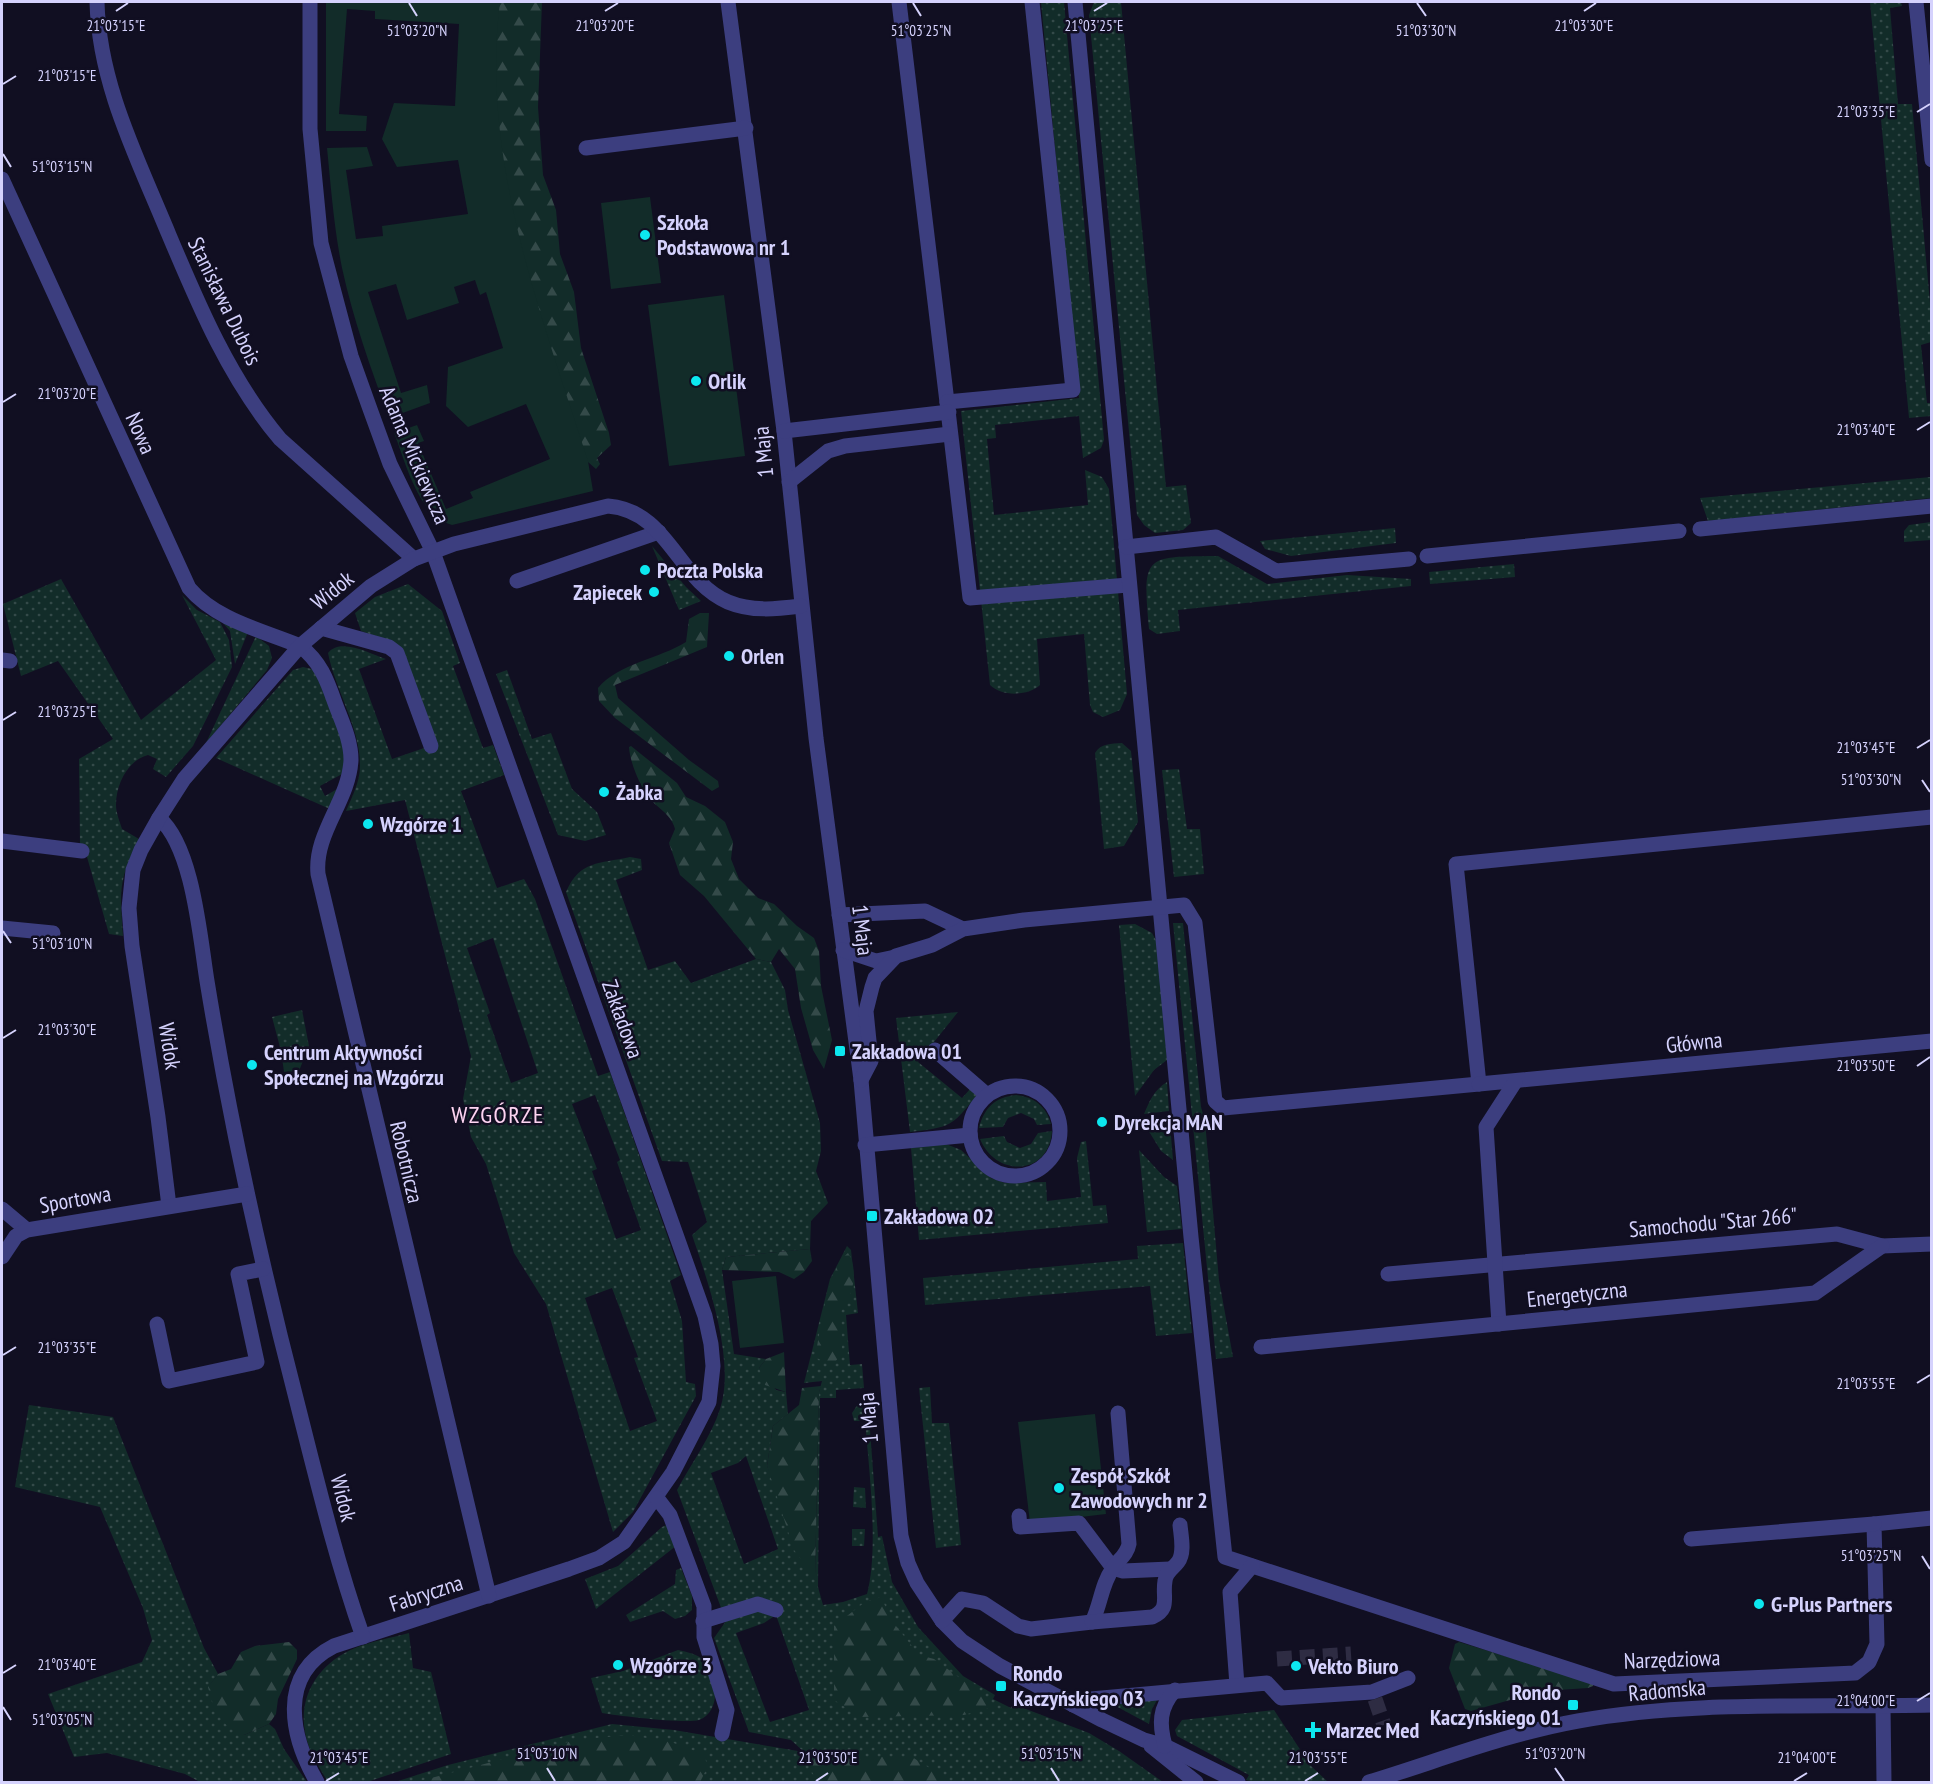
<svg xmlns="http://www.w3.org/2000/svg" width="1933" height="1784" viewBox="0 0 1933 1784" font-family="'PT Sans Narrow',sans-serif">
<style>
.grass{fill:url(#grass-dots);fill-rule:evenodd}
.forest{fill:url(#forest-firs)}
.garden{fill:#122c29}
.lines{fill:none;stroke-linecap:round;stroke-linejoin:round}
.minor-tunnel{stroke:#2e2c43;stroke-width:15;stroke-dasharray:15 8;stroke-linecap:butt}
.minor{stroke:#3c3e7f;stroke-width:15}
.ticks{fill:none;stroke:#d5d2fd;stroke-width:2}
.poi-dot{fill:#0ce7ef;stroke:#110f22;stroke-width:2}
.labels{text-anchor:middle;stroke-width:5;stroke-linejoin:round;paint-order:stroke}
.poi-label{font-size:22px;font-weight:bold;fill:#d5d2fd;stroke:#110f22;text-anchor:start}
.street-label{font-size:22px;fill:#d5d2fd;stroke:#110f22}
.neighbourhood-label{font-size:24px;letter-spacing:1.5px;fill:#fdd4f1;stroke:#110f22}
.ticks-label{font-size:15px;text-anchor:middle;fill:#d5d2fd;stroke:#110f22;stroke-width:5;stroke-linejoin:round;paint-order:stroke}
</style>
<defs>
<pattern id="grass-dots" width="8" height="8" patternUnits="userSpaceOnUse" patternTransform="scale(1.5)"><rect width="8" height="8" fill="#122c29"/><path d="M2 2h.1M6 6h.1" fill="none" stroke="#344a49" stroke-width="1.8" stroke-linecap="round"/></pattern>
<pattern id="forest-firs" width="22" height="20" patternUnits="userSpaceOnUse" patternTransform="scale(1.5)"><rect width="22" height="20" fill="#122c29"/><path d="M5 1l3.5 6h-7zM16 11l3.5 6h-7z" fill="#344a49"/></pattern>
</defs>
<rect width="100%" height="100%" fill="#110f22"/>
<g class="grass">
<path d="M1041,2H1064L1104,440L1101,448L1083,458L1079,416L995,425L996,438L987,439L994,515L1088,505L1085,470L1102,477L1109,489L1127,694L1120,710L1103,717L1093,712L1090,705L1084,634L1037,639L1040,685C1028,696 1002,697 990,685L961,411L1079,398Z"/>
<polygon points="1094,2 1121,2 1166,487 1186,485 1191,523 1183,530 1155,533 1144,525 1137,515 1089,15"/>
<polygon points="1870,2 1901,2 1902,6 1890,8 1898,104 1912,104 1932,325 1931,342 1921,345 1927,403 1931,403 1931,416 1909,418"/>
<polygon points="1931,477 1931,498 1708,521 1700,498"/>
<polygon points="1931,522 1931,540 1904,542 1904,531 1909,525"/>
<polygon points="1395,528 1396,543 1291,556 1265,549 1260,541"/>
<polygon points="652,546 686,587 701,601 679,610"/>
<path d="M1218,556L1267,584L1347,575L1411,579V586L1178,610L1180,631L1157,634L1149,629C1142,553 1145,557 1218,556Z"/>
<polygon points="1514,564 1515,577 1430,584 1429,572"/>
<path d="M61,579L141,720L216,660L182,595L197,610L220,622L229,640L232,667L193,746L166,777L153,769L157,759L148,755C128,760 116,784 116,805C116,813 120,822 122,829L139,839C118,880 120,892 123,936L109,934L85,850L80,845L79,759L113,739L58,661L21,676L3,604Z"/>
<path d="M408,584L442,611L460,663L453,666L483,748L493,745L504,775L461,791L497,888L524,879L535,899L598,1076L610,1072L681,1275L670,1281L682,1321L686,1382L695,1384L696,1396L633,1512L613,1532L546,1304L514,1253L486,1164L471,1137L463,1099L471,1056L405,800L346,811C352,797 360,782 360,766C361,730 335,689 328,653C341,637 370,654 386,659L359,669L392,759L430,746L394,643L361,631L355,613L375,597ZM493,938L538,1073L511,1083L487,1015L490,1013L467,948ZM595,1095L620,1160L617,1162L641,1230L616,1239L592,1171L597,1169L572,1104ZM612,1288L638,1357L634,1358L657,1421L630,1431L585,1298Z"/>
<polygon points="222,622 248,632 235,664 230,631"/>
<polygon points="256,636 269,646 272,658 267,670 206,743"/>
<polygon points="303,667 316,670 345,747 344,773 320,786 325,796 339,788 332,810 216,758 293,670"/>
<polygon points="507,670 532,739 551,733 572,789 597,812 606,835 585,841 558,835 496,674"/>
<path d="M1122,743L1131,751L1138,822L1124,846L1104,849L1095,753C1101,743 1111,744 1122,743Z"/>
<polygon points="1179,769 1187,829 1200,829 1204,874 1174,877 1162,770"/>
<path d="M630,857L641,859L642,870L616,880L648,970L675,961L691,983L756,959L771,962L785,990L788,1010L820,1123L821,1151L816,1171L828,1203L811,1221L810,1249L726,1257L722,1270L734,1354L766,1359L759,1368L776,1390L786,1392L788,1414L773,1426L767,1466L815,1576L819,1392L822,1381L804,1383L830,1279L847,1246L851,1250L858,1313L846,1315L850,1365L862,1364L864,1388L836,1390V1398H820L818,1587L823,1605L843,1602L867,1594C879,1550 869,1469 865,1421H854L852,1413L858,1404L868,1403L878,1537L882,1536L892,1582L918,1627L963,1676L995,1695L993,1699L1011,1708L1013,1704L1089,1733L1119,1751L1163,1782H395L448,1765L612,1724L674,1730L804,1752L791,1740L749,1732L714,1638L726,1621L677,1490C691,1464 711,1437 720,1409C736,1362 708,1281 692,1235L707,1222L688,1162L662,1161L566,892C580,860 599,864 630,857ZM746,1456L778,1549L744,1564L711,1473L738,1463ZM776,1615L809,1710L770,1722L736,1633L764,1623Z"/>
<polygon points="1173,923 1183,923 1201,1107 1205,1121 1219,1280 1233,1357 1216,1359"/>
<polygon points="1135,924 1152,933 1158,944 1167,1060 1154,1070 1135,1096 1119,925"/>
<polygon points="302,1010 309,1046 281,1051 272,1017"/>
<path d="M958,1012L918,1062L962,1098L971,1088L978,1094C951,1127 952,1127 910,1132L896,1018Z"/>
<path d="M1167,1082L1169,1111L1144,1114C1150,1100 1154,1090 1167,1082Z"/>
<path d="M1016,1095C1034,1097 1046,1106 1051,1124L1037,1125L1034,1119L1021,1113L1008,1118L1003,1127L979,1128C984,1108 995,1097 1016,1095Z"/>
<polygon points="1170,1124 1173,1160 1161,1151 1145,1125"/>
<path d="M1052,1131C1049,1176 996,1178 980,1139L1004,1136L1007,1142L1020,1148L1031,1144L1038,1133Z"/>
<polygon points="1086,1141 1093,1206 1106,1205 1108,1223 919,1240 911,1148 946,1144 961,1150 991,1178 1005,1183 1046,1182 1047,1201 1081,1197 1077,1158 1081,1142"/>
<polygon points="1139,1150 1164,1177 1177,1186 1182,1229 1147,1232"/>
<polygon points="1183,1243 1192,1333 1156,1336 1150,1286 925,1305 923,1278 1138,1259 1137,1246"/>
<polygon points="930,1387 932,1423 949,1423 961,1545 936,1548 919,1388"/>
<polygon points="29,1405 113,1417 204,1648 218,1674 210,1685 244,1735 269,1724 275,1729 284,1749 307,1782 200,1782 185,1774 107,1753 74,1757 48,1694 142,1662 152,1640 143,1608 100,1507 15,1487"/>
<polygon points="854,1487 865,1488 866,1508 853,1507"/>
<polygon points="673,1522 681,1542 596,1609 585,1579 618,1566 662,1527"/>
<polygon points="852,1529 865,1529 864,1546 852,1546"/>
<polygon points="681,1568 692,1596 692,1610 685,1616 675,1619 663,1611 630,1622 626,1615 675,1584 676,1570"/>
<path d="M409,1633L413,1668L431,1672L451,1754L367,1782H328C319,1767 308,1750 305,1732C298,1693 321,1662 355,1648C372,1641 391,1638 409,1633Z"/>
<path d="M678,1650C687,1652 697,1654 704,1660C718,1674 722,1712 699,1720C686,1724 619,1716 602,1713L591,1678L623,1671Z"/>
<polygon points="1157,1700 1152,1709 1149,1724 1112,1704"/>
<polygon points="1274,1710 1311,1766 1328,1782 1255,1782 1246,1780 1249,1775 1177,1736 1175,1730 1182,1720"/>
</g>
<g class="forest">
<polygon points="492,2 542,2 538,107 543,175 556,210 560,254 574,292 581,348 609,433 611,445 597,458 600,464 596,469 580,455 497,177"/>
<path d="M700,613H709L707,647L615,685L618,698L689,760L718,781L719,787L712,791L615,718L599,701L598,688C619,663 659,659 686,642L689,619Z"/>
<path d="M631,746L677,783L686,797L705,806L725,822L733,842L731,859L739,879L758,898L774,904L797,926L814,938L819,951L821,986L832,1040L824,1069L813,1050L801,1008L795,969L779,949L771,962L756,959L704,896L680,875L669,843L675,829C671,813 656,808 648,796C639,784 630,762 629,747Z"/>
<polygon points="810,1249 812,1261 804,1272 794,1279 779,1272 722,1270 726,1257"/>
<path d="M848,1253C859,1269 853,1298 841,1311L842,1353L832,1366L815,1357C821,1330 826,1270 848,1253Z"/>
<polygon points="784,1352 786,1392 765,1385 759,1368 766,1359"/>
<polygon points="821,1386 819,1392 815,1578 794,1550 767,1466 773,1426 799,1405 802,1388"/>
<polygon points="881,1597 892,1621 919,1655 934,1659 979,1692 992,1707 964,1715 860,1717 834,1700 834,1626 865,1602"/>
<path d="M289,1642L297,1650V1659L278,1699L276,1714L269,1724L244,1735C222,1728 213,1709 208,1687L218,1674L231,1669L241,1652L255,1646Z"/>
<polygon points="1459,1642 1593,1683 1593,1686 1588,1688 1542,1691 1471,1711 1465,1709 1449,1668 1455,1644"/>
<polygon points="628,1735 671,1742 705,1755 707,1768 700,1782 416,1782 576,1740"/>
<polygon points="837,1754 855,1761 868,1757 912,1757 952,1782 818,1782 812,1772 814,1756"/>
</g>
<g class="garden">
<path d="M326,2H500C480,158 541,314 588,461L593,491L452,525C418,516 406,463 394,433L417,425L424,441L418,443L446,509L473,498L470,492L550,459L526,404L468,427L446,406L448,367L503,348L486,292L480,295L475,280L454,287L459,303L407,320L396,284L368,292L401,393L427,385L430,403L389,418C371,369 353,319 342,268C334,228 331,188 327,148L367,147L373,166L346,170L356,239L383,236L382,226L468,214L458,160L397,167L382,139L394,103L455,106L459,24L375,19V11L347,9L339,114L367,116L366,131H326Z"/>
<polygon points="650,197 661,283 611,289 601,203"/>
<polygon points="724,295 745,456 669,466 648,305"/>
<polygon points="309,1046 299,1071 284,1072 281,1051"/>
<polygon points="776,1276 784,1343 740,1348 732,1281"/>
<polygon points="1095,1414 1106,1514 1030,1523 1018,1422"/>
</g>
<g class="lines">
<g class="minor-tunnel">
<polyline points="1277,1659 1351,1654"/>
<polyline points="1375,1699 1384,1725"/>
</g>
<g class="minor">
<path d="M97,2C99,81 134,151 164,223C196,299 227,376 280,439L414,559"/>
<path d="M310,2V129L321,243L351,356L370,409L390,464L433,552L705,1316L711,1344L713,1366L709,1402L673,1472L624,1542L599,1558L569,1569L334,1646C277,1675 291,1737 317,1782"/>
<polyline points="728,2 784,431 816,738 861,1080 901,1536 908,1563 917,1583 942,1621 962,1641 1000,1666 1102,1720 1144,1740 1165,1746 1238,1782"/>
<polyline points="899,2 947,402"/>
<polyline points="1032,2 1073,390 947,402 970,598 1128,585"/>
<polyline points="1075,2 1191,1237 1225,1557 1614,1684 1855,1673 1869,1662 1877,1644 1874,1524 1932,1518"/>
<polyline points="1916,2 1932,160"/>
<polyline points="586,148 746,128"/>
<path d="M2,179L189,588C216,620 261,630 300,646C320,661 327,680 335,703C342,722 351,740 351,760C349,801 314,833 318,874L489,1596"/>
<polyline points="784,431 949,412"/>
<polyline points="789,482 828,451 845,446 950,434"/>
<polyline points="1700,529 1932,506"/>
<polyline points="1126,547 1216,537 1276,571 1409,559"/>
<polyline points="1427,556 1679,531"/>
<polyline points="517,581 659,532"/>
<polyline points="321,628 389,647 397,653 431,746"/>
<polyline points="2,660 10,661"/>
<path d="M159,818C193,847 200,938 207,981C230,1122 261,1263 297,1402C317,1481 336,1560 363,1637"/>
<polyline points="2,841 82,851"/>
<polyline points="839,915 925,911 963,929"/>
<polyline points="2,928 53,933"/>
<polyline points="843,950 876,961 895,957"/>
<polyline points="935,1050 987,1095"/>
<polyline points="861,1080 871,1061 866,1011 872,987 875,978 896,956 932,945 963,929 1024,920 1184,905 1195,923 1215,1101 1223,1108 1479,1084 1456,864 1932,817"/>
<polyline points="1479,1084 1932,1041"/>
<circle cx="1015" cy="1131" r="45"/>
<polyline points="865,1145 970,1135"/>
<path d="M169,1206L158,1117L132,946L129,908L133,870L141,850L159,818L184,779L300,646L371,586L414,559L454,544L608,506C669,511 677,580 728,602C752,612 777,609 801,606"/>
<polyline points="2,1209 27,1230"/>
<polyline points="2,1257 16,1236 27,1230 247,1194"/>
<polyline points="1388,1274 1837,1234 1882,1246 1932,1244"/>
<polyline points="157,1324 169,1381 257,1362 238,1274 263,1269"/>
<polyline points="1499,1324 1486,1127 1515,1082"/>
<polyline points="1261,1347 1815,1293 1882,1246"/>
<polyline points="657,1498 670,1515 704,1606 704,1637 727,1710 722,1734"/>
<polyline points="1019,1516 1020,1527 1079,1523 1113,1568 1123,1571 1170,1569"/>
<polyline points="1691,1539 1874,1524"/>
<polyline points="703,1621 758,1604 776,1610"/>
<path d="M942,1621L962,1599L983,1603L1018,1626L1031,1629L1092,1622C1101,1604 1101,1585 1113,1568C1119,1559 1127,1555 1129,1544L1118,1413"/>
<path d="M1092,1622L1152,1617C1171,1609 1162,1597 1165,1581C1166,1571 1173,1569 1178,1562C1185,1553 1181,1536 1180,1525"/>
<polyline points="1237,1685 1230,1592 1252,1566"/>
<polyline points="1073,1705 1091,1699 1267,1683 1281,1698 1372,1692 1408,1678"/>
<polyline points="1883,1706 1884,1782"/>
<polyline points="1151,1746 1196,1782"/>
<path d="M1165,1746C1159,1724 1159,1708 1175,1690"/>
<path d="M1369,1782C1438,1761 1506,1734 1578,1721C1693,1700 1815,1708 1932,1705"/>
</g>
</g>
<path class="ticks" d="M409,3L417,16M913,3L921,16M1417,3L1426,16M116,11L128,3M605,11L618,3M1094,11L1107,3M1584,11L1596,3M3,84L16,76M1917,112L1930,104M3,154L11,167M3,402L16,394M1917,430L1930,422M3,720L16,712M1917,748L1930,740M1922,780L1930,792M3,931L11,943M3,1038L16,1030M1917,1066L1930,1057M3,1355L16,1347M1917,1383L1930,1375M1922,1556L1930,1569M3,1673L16,1665M1917,1701L1930,1693M3,1707L11,1720M547,1768L555,1781M1051,1768L1059,1781M1555,1768L1564,1781M326,1781L339,1773M816,1781L828,1773M1305,1781L1318,1773M1794,1781L1807,1773"/>
<g class="poi-dot">
<circle cx="645" cy="235" r="6"/>
<circle cx="696" cy="381" r="6"/>
<circle cx="645" cy="570" r="6"/>
<circle cx="654" cy="592" r="6"/>
<circle cx="729" cy="656" r="6"/>
<circle cx="604" cy="792" r="6"/>
<circle cx="368" cy="824" r="6"/>
<rect x="834" y="1045" width="12" height="12" rx="3"/>
<circle cx="252" cy="1065" r="6"/>
<circle cx="1102" cy="1122" r="6"/>
<rect x="866" y="1210" width="12" height="12" rx="3"/>
<circle cx="1059" cy="1488" r="6"/>
<circle cx="1759" cy="1604" r="6"/>
<circle cx="618" cy="1665" r="6"/>
<circle cx="1296" cy="1666" r="6"/>
<rect x="995" y="1680" width="12" height="12" rx="3"/>
<rect x="1567" y="1699" width="12" height="12" rx="3"/>
<path d="M1310 1721h6v6h6v6h-6v6h-6v-6h-6v-6h6z"/>
</g>
<g class="labels">
<g class="poi-label">
<text x="657" y="230">Szkoła<tspan x="657" dy="25">Podstawowa nr 1</tspan></text>
<text x="708" y="389">Orlik</text>
<text x="657" y="578">Poczta Polska</text>
<text x="642" y="600" text-anchor="end">Zapiecek</text>
<text x="741" y="664">Orlen</text>
<text x="616" y="800">Żabka</text>
<text x="380" y="832">Wzgórze 1</text>
<text x="852" y="1059">Zakładowa 01</text>
<text x="264" y="1060">Centrum Aktywności<tspan x="264" dy="25">Społecznej na Wzgórzu</tspan></text>
<text x="1114" y="1130">Dyrekcja MAN</text>
<text x="884" y="1224">Zakładowa 02</text>
<text x="1071" y="1483">Zespół Szkół<tspan x="1071" dy="25">Zawodowych nr 2</tspan></text>
<text x="1771" y="1612">G-Plus Partners</text>
<text x="630" y="1673">Wzgórze 3</text>
<text x="1308" y="1674">Vekto Biuro</text>
<text x="1013" y="1681">Rondo<tspan x="1013" dy="25">Kaczyńskiego 03</tspan></text>
<text x="1561" y="1700" text-anchor="end">Rondo<tspan x="1561" dy="25">Kaczyńskiego 01</tspan></text>
<text x="1326" y="1738">Marzec Med</text>
</g>
<g class="street-label">
<text transform="translate(225 301) rotate(64)" y="8">Stanisława Dubois</text>
<text transform="translate(141 433) rotate(66)" y="8">Nowa</text>
<text transform="translate(763 452) rotate(-96)" y="8">1 Maja</text>
<text transform="translate(415 455) rotate(67)" y="8">Adama Mickiewicza</text>
<text transform="translate(332 590) rotate(-39)" y="8">Widok</text>
<text transform="translate(863 930) rotate(83)" y="8">1 Maja</text>
<text transform="translate(623 1019) rotate(70)" y="8">Zakładowa</text>
<text transform="translate(1694 1042) rotate(-6)" y="8">Główna</text>
<text transform="translate(170 1046) rotate(81)" y="8">Widok</text>
<text transform="translate(407 1162) rotate(77)" y="8">Robotnicza</text>
<text transform="translate(75 1199) rotate(-10)" y="8">Sportowa</text>
<text transform="translate(1713 1222) rotate(-5)" y="8">Samochodu "Star 266"</text>
<text transform="translate(1577 1294) rotate(-6)" y="8">Energetyczna</text>
<text transform="translate(868 1418) rotate(-95)" y="8">1 Maja</text>
<text transform="translate(344 1498) rotate(76)" y="8">Widok</text>
<text transform="translate(426 1593) rotate(-18)" y="8">Fabryczna</text>
<text transform="translate(1672 1659) rotate(-2)" y="8">Narzędziowa</text>
<text transform="translate(1667 1690) rotate(-5)" y="8">Radomska</text>
</g>
<g class="neighbourhood-label">
<text x="498" y="1123">WZGÓRZE</text>
</g>
</g>
<g class="ticks-label">
<text x="116" y="31">21°03'15"E</text>
<text x="1094" y="31">21°03'25"E</text>
<text x="1584" y="31">21°03'30"E</text>
<text x="605" y="31">21°03'20"E</text>
<text x="1426" y="36">51°03'30"N</text>
<text x="417" y="36">51°03'20"N</text>
<text x="921" y="36">51°03'25"N</text>
<text x="67" y="81">21°03'15"E</text>
<text x="1866" y="117">21°03'35"E</text>
<text x="62" y="172">51°03'15"N</text>
<text x="67" y="399">21°03'20"E</text>
<text x="1866" y="435">21°03'40"E</text>
<text x="67" y="717">21°03'25"E</text>
<text x="1866" y="753">21°03'45"E</text>
<text x="1871" y="785">51°03'30"N</text>
<text x="62" y="949">51°03'10"N</text>
<text x="67" y="1035">21°03'30"E</text>
<text x="1866" y="1071">21°03'50"E</text>
<text x="67" y="1353">21°03'35"E</text>
<text x="1866" y="1389">21°03'55"E</text>
<text x="1871" y="1561">51°03'25"N</text>
<text x="67" y="1670">21°03'40"E</text>
<text x="1866" y="1706">21°04'00"E</text>
<text x="62" y="1725">51°03'05"N</text>
<text x="547" y="1759">51°03'10"N</text>
<text x="1051" y="1759">51°03'15"N</text>
<text x="1555" y="1759">51°03'20"N</text>
<text x="339" y="1763">21°03'45"E</text>
<text x="828" y="1763">21°03'50"E</text>
<text x="1318" y="1763">21°03'55"E</text>
<text x="1807" y="1763">21°04'00"E</text>
</g>
<rect width="1933" height="1784" fill="none" stroke="#d5d2fd" stroke-width="6"/>
</svg>
